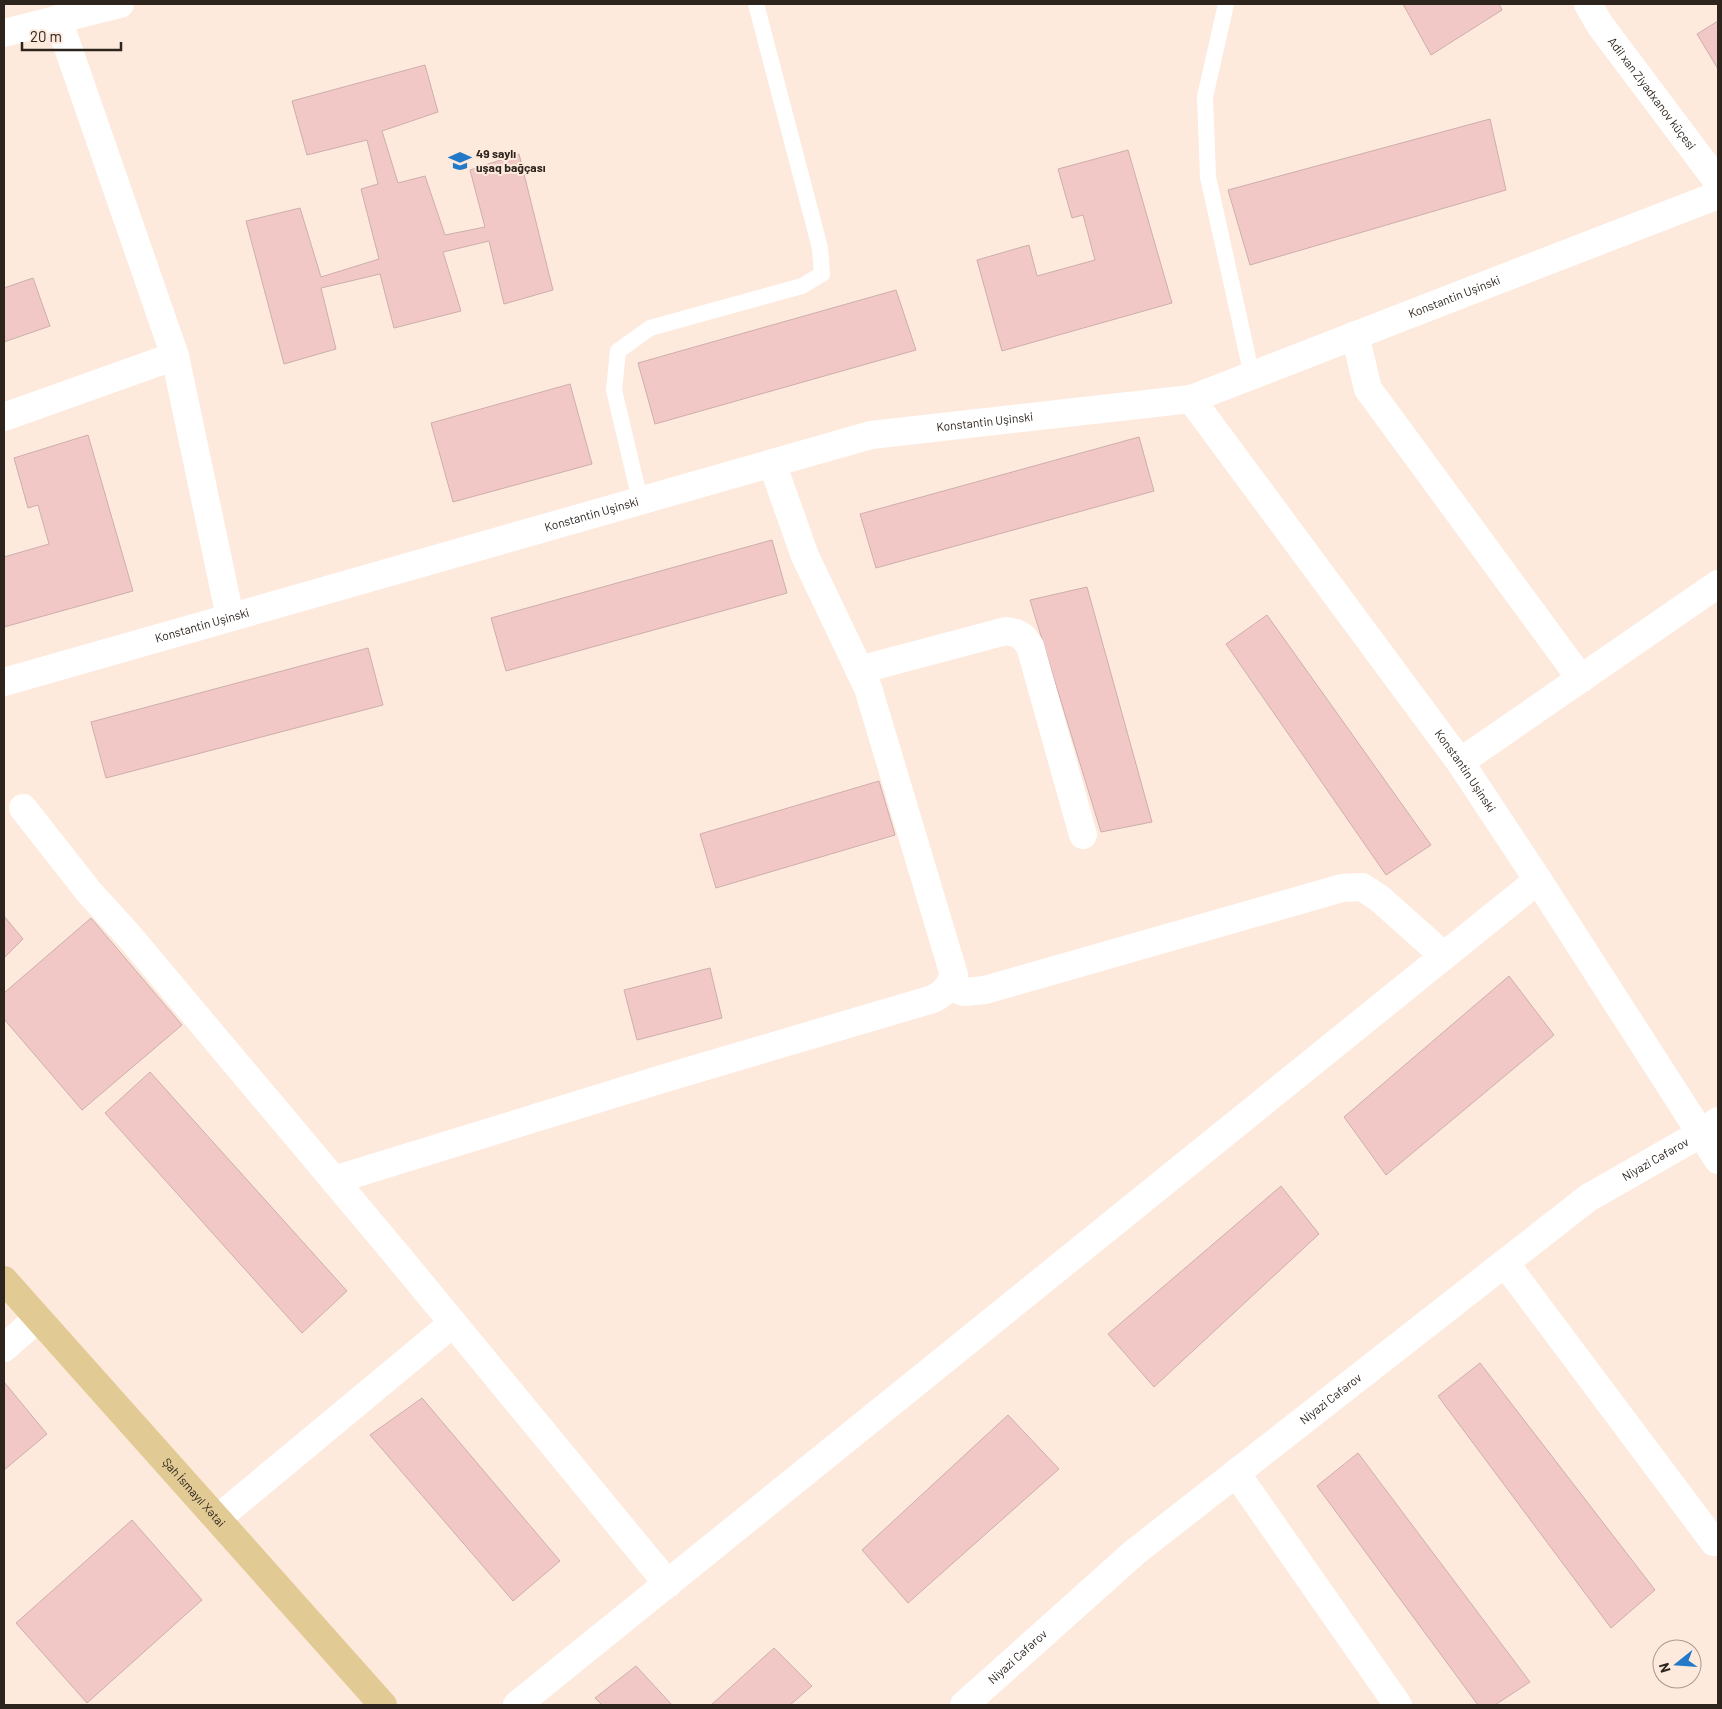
<svg xmlns="http://www.w3.org/2000/svg" width="1722" height="1709" viewBox="0 0 1722 1709" font-family="Barlow,sans-serif">
<style>
.building{fill:#f2c8c6;stroke:#ccaead}
.lines{fill:none;stroke-linecap:round;stroke-linejoin:round}
.service{stroke:#fff;stroke-width:16}
.minor{stroke:#fff;stroke-width:28}
.primary{stroke:#e2ca94;stroke-width:28}
.labels{text-anchor:middle;stroke-width:4;stroke-linejoin:round;paint-order:stroke}
.street-label{font-size:12px;fill:#2d241e;stroke:#feeadd}
.poi-label{font-size:12px;font-weight:bold;fill:#2d241e;stroke:#feeadd;text-anchor:start}
</style>
<rect width="100%" height="100%" fill="#feeadd"/>
<g class="building">
<polygon points="1403,4 1499,4 1502,10 1431,55"/>
<polygon points="1718,21 1718,69 1697,34"/>
<polygon points="425,65 438,112 382,131 398,183 425,176 445,235 485,227 470,170 519,154 553,290 504,304 489,241 443,252 461,311 394,328 380,274 321,288 336,349 284,364 246,221 300,208 321,277 379,259 361,189 378,184 367,140 307,155 292,101"/>
<polygon points="1490,119 1506,190 1250,265 1228,190"/>
<polygon points="1128,150 1172,303 1002,351 977,260 1029,245 1037,276 1095,260 1083,215 1072,218 1058,169"/>
<polygon points="33,278 50,326 4,342 4,288"/>
<polygon points="896,290 916,350 655,424 638,363"/>
<polygon points="570,384 592,464 453,502 431,423"/>
<polygon points="88,435 133,591 4,627 4,557 49,544 38,505 28,508 14,458"/>
<polygon points="1139,437 1154,491 876,568 860,514"/>
<polygon points="772,540 787,593 506,671 491,618"/>
<polygon points="1087,587 1152,822 1101,832 1030,600"/>
<polygon points="1267,615 1431,845 1386,875 1226,644"/>
<polygon points="368,648 383,705 106,778 91,722"/>
<polygon points="879,781 895,835 716,888 700,834"/>
<polygon points="4,916 23,939 4,958"/>
<polygon points="91,918 182,1025 82,1110 4,1019 4,993"/>
<polygon points="710,968 722,1018 637,1040 624,990"/>
<polygon points="1509,976 1554,1035 1386,1175 1344,1117"/>
<polygon points="150,1072 347,1291 302,1333 105,1113"/>
<polygon points="1281,1186 1319,1234 1154,1387 1108,1334"/>
<polygon points="1480,1363 1655,1590 1611,1628 1438,1396"/>
<polygon points="4,1382 47,1434 4,1470"/>
<polygon points="422,1398 560,1561 513,1601 370,1435"/>
<polygon points="1008,1415 1059,1469 908,1603 862,1550"/>
<polygon points="1358,1453 1530,1682 1495,1705 1478,1705 1317,1486"/>
<polygon points="132,1520 202,1600 87,1703 16,1623"/>
<polygon points="774,1648 812,1686 790,1705 711,1705"/>
<polygon points="636,1666 672,1705 602,1705 595,1698"/>
</g>
<g class="lines">
<g class="service">
<polyline points="1226,4 1205,97 1208,177 1252,376"/>
<polyline points="640,500 614,390 618,351 650,328 802,286 822,274 820,248 756,4"/>
</g>
<g class="minor">
<path id="s1" d="M1588,4L1600,25L1718,182"/>
<polyline points="58,19 175,356 230,617"/>
<polyline points="4,33 120,4"/>
<polyline points="1355,335 1368,389 1581,679"/>
<path id="s2" d="M1191,399L1460,762L1538,880L1718,1160"/>
<polyline points="4,417 175,356"/>
<polyline points="859,670 1006,631 1016,633 1023,637 1030,646 1083,835"/>
<path id="s3" d="M4,682L871,435L1191,399L1718,195"/>
<polyline points="1460,762 1718,584"/>
<polyline points="23,808 89,892 129,936 397,1255 668,1584"/>
<polyline points="949,987 964,992 985,990 1342,888 1362,887 1379,898 1444,956"/>
<path d="M334,1180L662,1079L933,999C945,993 949,987 954,975L868,688L805,556L772,463"/>
<polyline points="1505,1263 1714,1542"/>
<polyline points="4,1348 38,1318"/>
<polyline points="1236,1473 1398,1705"/>
<polyline points="217,1519 453,1323"/>
<polyline points="517,1705 1538,880"/>
<path id="s4" d="M964,1705L1135,1552L1588,1198L1700,1134L1718,1121"/>
</g>
<path class="primary" id="s5" d="M4,1280L383,1705"/>
</g>
<defs>
<symbol id="school-bare" viewBox="-9 -9 18 18"><path d="M0-5L7-2L0 1L-7-2ZM-4 1L0 2.5L4 1V4Q0 6-4 4Z" fill="#2379c7" stroke="#feeadd" stroke-width="2.5" paint-order="stroke"/></symbol>
</defs>
<g fill-rule="evenodd">
<use href="#school-bare" x="444" y="145" width="32" height="32"/>
</g>
<g class="labels">
<g class="street-label">
<text dy="4" stroke="none"><textPath href="#s1" startOffset="110">Adil xan Ziyadxanov küçesi</textPath></text>
<text dy="4" stroke="none"><textPath href="#s3" startOffset="1506">Konstantin Uşinski</textPath></text>
<text dy="4" stroke="none"><textPath href="#s3" startOffset="1016">Konstantin Uşinski</textPath></text>
<text dy="4" stroke="none"><textPath href="#s3" startOffset="611">Konstantin Uşinski</textPath></text>
<text dy="4" stroke="none"><textPath href="#s3" startOffset="206">Konstantin Uşinski</textPath></text>
<text dy="4" stroke="none"><textPath href="#s2" startOffset="462">Konstantin Uşinski</textPath></text>
<text dy="4" stroke="none"><textPath href="#s4" startOffset="882">Niyazi Cəfərov</textPath></text>
<text dy="4" stroke="none"><textPath href="#s4" startOffset="478">Niyazi Cəfərov</textPath></text>
<text dy="4" stroke="none"><textPath href="#s5" startOffset="285">Şah İsmayıl Xətai</textPath></text>
<text dy="4" stroke="none"><textPath href="#s4" startOffset="72">Niyazi Cəfərov</textPath></text>
</g>
<g class="poi-label">
<text x="476" y="158">49 saylı<tspan x="476" dy="14">uşaq bağçası</tspan></text>
</g>
</g>
<rect width="1722" height="1709" fill="none" stroke="#2d241e" stroke-width="10"/>
<g transform="translate(1677 1664) rotate(253)"><circle r="24" fill="#feeadd" stroke="#aa9b91"/>
<path d="M0-4L9 19L0 12L-9 19Z" fill="#2379c7"/>
<text y="-8" font-size="14" font-weight="bold" text-anchor="middle" fill="#2d241e">N</text>
</g>
<path d="M22 42v8h99v-8" fill="none" stroke="#2d241e" stroke-width="2.5"/>
<text x="30" y="42" font-size="15" fill="#2d241e" stroke="#feeadd" stroke-width="4" paint-order="stroke">20 m</text>
</svg>
